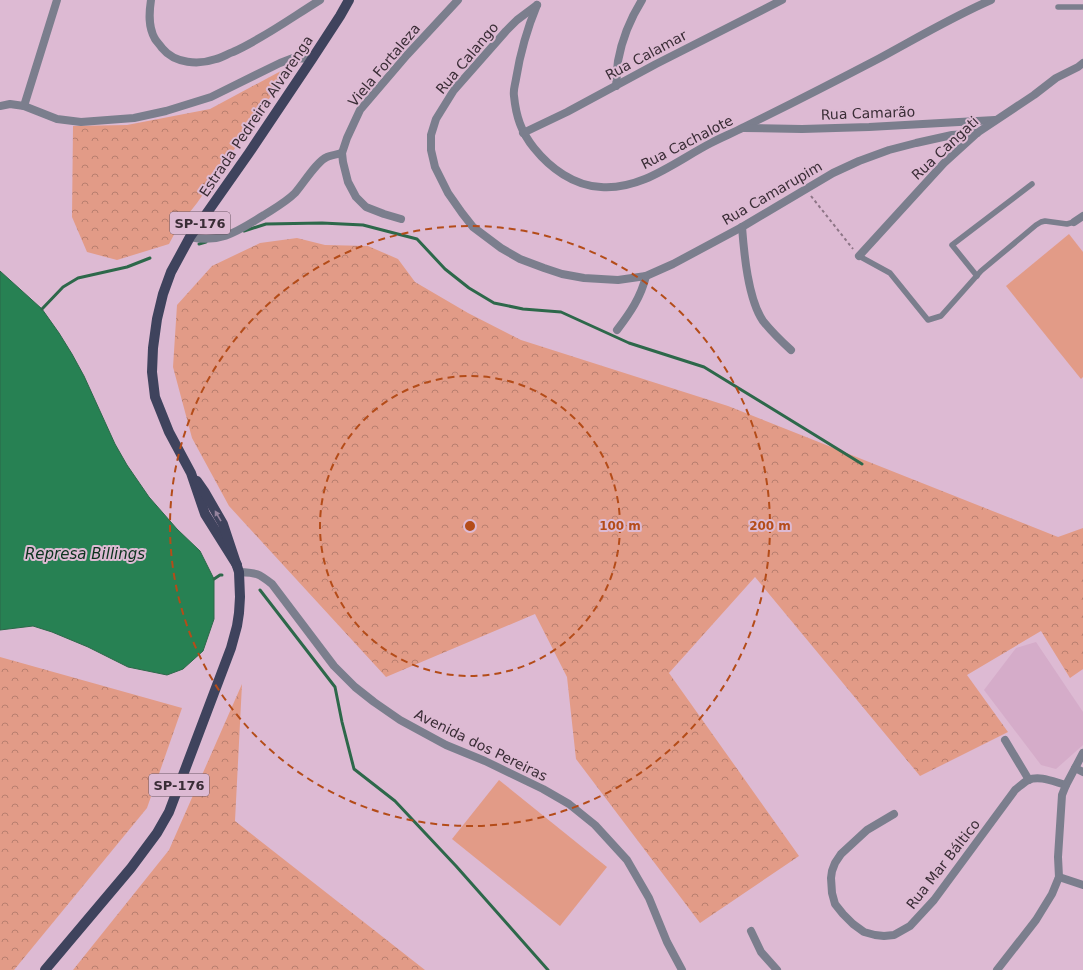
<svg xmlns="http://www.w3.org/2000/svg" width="1083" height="970" viewBox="0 0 1083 970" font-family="'DejaVu Sans',sans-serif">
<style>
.built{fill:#d5acc9}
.forest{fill:url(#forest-crowns)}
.garden{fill:#e29b87}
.water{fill:#278153;stroke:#2d684a}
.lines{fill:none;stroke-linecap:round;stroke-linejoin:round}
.stream{stroke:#2d684a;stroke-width:3}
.path{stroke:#8d7586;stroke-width:2;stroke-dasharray:3 3;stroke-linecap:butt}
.lane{stroke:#7b7e8d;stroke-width:5.5}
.street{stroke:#7b7e8d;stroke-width:8}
.primary{stroke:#3f435d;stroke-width:10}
.oneway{fill:#96849e}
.ring{fill:none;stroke:#b44c19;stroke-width:2;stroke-dasharray:7 5}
.labels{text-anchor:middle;stroke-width:4;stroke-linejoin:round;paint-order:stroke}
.shield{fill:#ddbad3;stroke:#6b5765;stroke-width:1}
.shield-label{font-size:13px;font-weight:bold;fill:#3a2d36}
.street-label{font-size:14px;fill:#3a2d36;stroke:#ddbad3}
.water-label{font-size:15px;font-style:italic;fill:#0c321e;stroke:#ddbad3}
.centre{fill:#b44c19;stroke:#ddbad3;stroke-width:2}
.ring-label{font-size:12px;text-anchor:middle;font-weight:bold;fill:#b44c19;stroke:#ddbad3;stroke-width:4;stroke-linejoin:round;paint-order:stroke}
</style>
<defs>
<pattern id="forest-crowns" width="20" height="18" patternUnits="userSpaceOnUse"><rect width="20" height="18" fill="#e29b87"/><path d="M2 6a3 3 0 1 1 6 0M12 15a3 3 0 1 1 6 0" fill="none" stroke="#b87f6f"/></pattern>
</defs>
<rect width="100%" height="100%" fill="#ddbad3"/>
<polygon class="built" points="1036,642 1083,712 1083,745 1056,769 1041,765 984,690 1016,648"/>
<g class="forest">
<polygon points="292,65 256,118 197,203 178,227 169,244 117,260 87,252 72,217 73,126 127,125 210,109"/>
<polygon points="297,238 325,245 368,246 398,259 415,282 468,313 521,340 728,406 1058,537 1083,528 1083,669 1070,678 1041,631 967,675 1008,732 920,776 755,577 669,673 799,856 700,923 576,759 567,677 535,614 386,677 229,506 192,438 173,367 177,305 212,266 260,243"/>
<polygon points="0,657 182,708 147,808 14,970 0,970"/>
<polygon points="242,684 235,821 425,970 73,970 169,850"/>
</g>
<g class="garden">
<polygon points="1069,234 1083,252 1083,377 1081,379 1006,286"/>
<polygon points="499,780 607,867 560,926 452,839"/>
</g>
<polygon class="water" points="0,271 42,309 59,333 72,354 84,376 115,444 127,465 149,497 177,529 200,551 214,579 214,619 203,651 183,669 167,675 128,667 88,647 52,632 33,626 0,630"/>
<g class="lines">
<g class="stream">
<polyline points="244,231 266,224 322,223 363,225 417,239 445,269 469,288 494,303 523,309 561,312 629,343 704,367 862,464"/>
<polyline points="199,244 206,242"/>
<polyline points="42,309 63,287 78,278 127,267 150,258"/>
<polyline points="214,579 220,575 222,575"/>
<polyline points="260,590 335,687 342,722 354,769 395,801 456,866 548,970"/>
</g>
<polyline class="path" points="811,196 853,249"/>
<g class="lane">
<polyline points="1058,7 1083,7"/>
<polyline points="859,256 890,273 928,320 941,316 981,271 1036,225 1041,222 1045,221 1067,224 1074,222"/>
<polyline points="977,276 952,245 1032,184"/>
</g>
<g class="street">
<path d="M151,0C149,13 148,27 155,39C157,42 160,45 162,48C175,64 199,65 216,59C222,58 227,54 233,52C264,38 291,18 320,0"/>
<polyline points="537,5 517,20 506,31 454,90 436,119 431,135 431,150 435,167 448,193 462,213 473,227 501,248 520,259 544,268 562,274 584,278 618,280 646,276 673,264 742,227 833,173 859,161 889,150 916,143 952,135 977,133"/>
<path d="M537,5C527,29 520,54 516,79C515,85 513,90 514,96C516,116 521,132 534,148C550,168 574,186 601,187C642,190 676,161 711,143C722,137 733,133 744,127C789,105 834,82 878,59C915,39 952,17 991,0"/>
<path d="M616,86C617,77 617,69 618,61C622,39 630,19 642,0"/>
<polyline points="0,106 10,104 24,106 57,119 81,122 134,118 166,111 211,97 280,63 293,58 312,59"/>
<polyline points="24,106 57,0"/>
<polyline points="744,128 802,129 869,127 995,120"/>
<polyline points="523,133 567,112 656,64 782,0"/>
<polyline points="401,219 384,214 366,207 356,197 348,182 343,162 342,153 347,138 360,110 407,55 458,0"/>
<polyline points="1074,222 1083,216"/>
<path d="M742,227C744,253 748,299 763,321C771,331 781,341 791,350"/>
<path d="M190,237C222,244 239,230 264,215C275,208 286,202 295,193C303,184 317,161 327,157C332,155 338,154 342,153"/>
<polyline points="859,256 944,163 977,133 1034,95 1056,78 1078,67 1083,63"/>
<path d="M617,330C630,313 641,297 646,276"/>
<path d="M239,572C257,573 258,573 272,584L334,666L355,687L374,702L400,720L446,745L485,761L543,789L569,804L595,825L627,860L649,898L667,942L682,970"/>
<polyline points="1005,740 1029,780"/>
<polyline points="1075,768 1083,772"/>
<path d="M894,814L867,830L841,854L835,863L832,871L831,878L832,893L835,904L843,914L853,924L864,932L875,935L884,936L894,935L910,926L934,900L1015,790C1019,787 1023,783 1028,780C1040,775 1054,782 1066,785"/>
<polyline points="1059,877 1083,885"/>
<polyline points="751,931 761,952 777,970"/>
<polyline points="997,970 1036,920 1052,894 1059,877 1058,857 1062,795 1066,785 1083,753"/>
</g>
<g class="primary">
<polyline points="237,565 205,514 191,473 169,432 155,397 152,372 153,348 157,319 163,294 171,272 190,237 249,153 312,59 340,16 349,0"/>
<polyline points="45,970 131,868 157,833 169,812 231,648 237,626 239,613 240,597 239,572 223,524 204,491 197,481"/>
</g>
</g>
<defs><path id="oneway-solid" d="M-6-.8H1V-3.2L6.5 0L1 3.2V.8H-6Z"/></defs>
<use class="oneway" href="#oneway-solid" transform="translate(218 516) rotate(-120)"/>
<g class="ring">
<circle cx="470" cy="526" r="150"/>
<circle cx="470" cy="526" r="300"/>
</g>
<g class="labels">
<g class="shield">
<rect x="170" y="212" width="60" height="22" rx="3"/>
<rect x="149" y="774" width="60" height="22" rx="3"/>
</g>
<g class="shield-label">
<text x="200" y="228">SP-176</text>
<text x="179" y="790">SP-176</text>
</g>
<g class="street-label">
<text transform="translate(646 55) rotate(-28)" y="5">Rua Calamar</text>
<text transform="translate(467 58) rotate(-50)" y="5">Rua Calango</text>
<text transform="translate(384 65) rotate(-50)" y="5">Viela Fortaleza</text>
<text transform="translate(868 113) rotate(-2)" y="5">Rua Camarão</text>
<text transform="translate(256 116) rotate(-56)" y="5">Estrada Pedreira Alvarenga</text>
<text transform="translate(687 142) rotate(-27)" y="5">Rua Cachalote</text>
<text transform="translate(945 148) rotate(-43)" y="5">Rua Cangati</text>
<text transform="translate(772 193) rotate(-30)" y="5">Rua Camarupim</text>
<text transform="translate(481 745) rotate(26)" y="5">Avenida dos Pereiras</text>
<text transform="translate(943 864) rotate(-52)" y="5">Rua Mar Báltico</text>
</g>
<g class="water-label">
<text x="85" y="559">Represa Billings</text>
</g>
</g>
<circle cx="470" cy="526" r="6" class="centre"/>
<g class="ring-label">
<text x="620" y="530">100 m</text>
<text x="770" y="530">200 m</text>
</g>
</svg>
